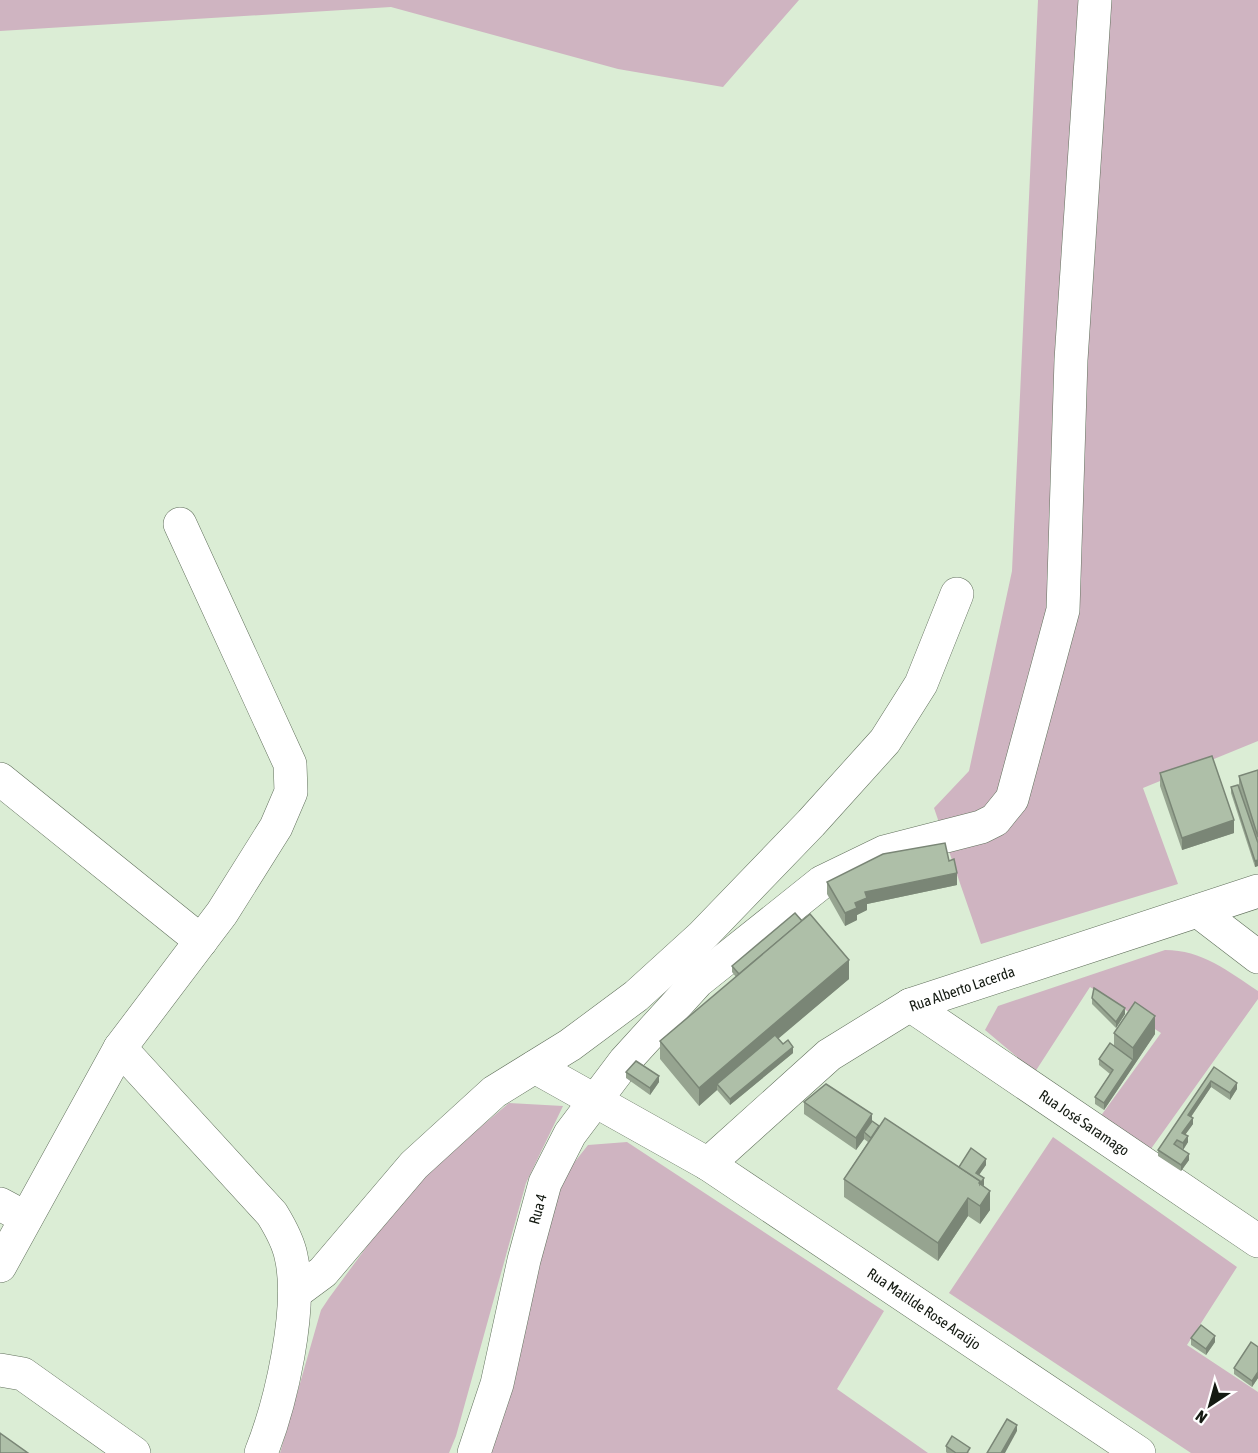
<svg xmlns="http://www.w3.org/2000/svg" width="1258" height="1453" viewBox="0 0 1258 1453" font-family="'Asap Condensed',sans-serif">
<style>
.green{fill:#cfb4c1}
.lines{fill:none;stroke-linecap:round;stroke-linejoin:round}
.minor-casing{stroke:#61705c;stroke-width:34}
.minor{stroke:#fff;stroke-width:33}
.wall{fill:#96a490}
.shaded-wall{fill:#7a8676}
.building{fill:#aebfa8;stroke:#7a8676;stroke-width:1.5}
.labels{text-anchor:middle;stroke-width:4.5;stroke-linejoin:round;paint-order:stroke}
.street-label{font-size:15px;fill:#141a12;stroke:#fff}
</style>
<rect width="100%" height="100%" fill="#dbedd5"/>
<g class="green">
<polygon points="0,0 799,0 723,87 618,69 391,7 0,31"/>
<polygon points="1038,0 1258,0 1258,741 1143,788 1178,884 981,944 934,808 969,771 1012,571"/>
<path d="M1165,950C1202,950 1228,971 1258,991V999L1148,1153L1100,1117L1161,1033L1090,987L1035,1072L985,1030L998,1006Z"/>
<polygon points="509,1103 563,1106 526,1183 456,1436 449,1453 280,1453 321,1310 329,1298 382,1226 433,1167"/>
<polygon points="1053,1137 1237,1267 1187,1345 1258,1392 1258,1453 1191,1453 949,1293"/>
<polygon points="627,1142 884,1311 837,1389 928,1453 485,1453 562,1178 588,1145"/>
</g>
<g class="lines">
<defs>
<g id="minor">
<polyline points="0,779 201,941"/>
<polyline points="1198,911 1258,957"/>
<polyline points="910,1005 1258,1241"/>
<polyline points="120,1048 222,913 276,827 291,792 290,764 180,524"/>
<polyline points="535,1067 708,1164 1139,1453"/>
<polyline points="708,1164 829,1055 910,1005 1258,891"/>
<polyline points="0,1204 26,1218"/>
<path d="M0,1266L120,1048L272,1214C280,1227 288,1241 291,1256C303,1308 281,1403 261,1453"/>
<polyline points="296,1292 323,1272 414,1165 494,1092 570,1045 636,996 702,936 811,823 885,741 921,684 957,594"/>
<polyline points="0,1370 23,1374 134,1453"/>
<polyline points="474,1453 497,1384 524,1260 545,1183 570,1134 625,1061 698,981 822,882 884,852 981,827 995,820 1012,799 1063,610 1071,360 1095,0"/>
</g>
</defs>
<use href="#minor" class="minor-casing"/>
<use href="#minor" class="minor"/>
</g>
<g class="wall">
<polygon points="1258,770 1258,866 1255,867 1231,793 1231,787 1239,788 1239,776"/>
<polygon points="1160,773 1234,833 1182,850 1160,786"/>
<polygon points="949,861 957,885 867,904 867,910 857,915 857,920 845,926 827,894 827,882"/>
<polygon points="732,966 849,979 778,1038 783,1044 793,1053 730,1105 717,1090 699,1106 660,1059 660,1041 736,977 732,972"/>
<polygon points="1092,998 1125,1014 1116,1028 1092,1004"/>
<polygon points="1114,1033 1155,1034 1104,1110 1095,1104 1095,1097 1110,1074 1099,1065 1099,1059 1114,1045"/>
<polygon points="1214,1067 1237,1089 1230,1100 1211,1087 1191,1117 1193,1124 1185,1135 1188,1142 1183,1150 1189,1160 1181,1171 1158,1156 1158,1150"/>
<polygon points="626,1072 659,1082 650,1095 626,1078"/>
<polygon points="804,1102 872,1121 879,1126 959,1167 986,1165 979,1175 984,1185 983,1186 990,1210 980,1224 968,1216 938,1261 844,1197 844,1179 868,1142 864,1139 856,1150 804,1114"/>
<polygon points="1191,1338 1215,1342 1206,1355 1191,1345"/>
<polygon points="1258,1347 1258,1378 1252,1387 1234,1374 1234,1368"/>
<polygon points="946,1446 970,1453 947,1453 946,1452"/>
</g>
<g class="shaded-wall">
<polygon points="1234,820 1234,833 1182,850 1182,838"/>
<polygon points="1258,860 1258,866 1255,867 1255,861"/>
<polygon points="957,873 957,885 867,904 867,910 857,915 857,920 845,926 845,913 865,892"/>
<polygon points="849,960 849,979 720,1088 717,1084 717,1090 699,1106 699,1088"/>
<polygon points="1125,1008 1125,1014 1116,1028 1116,1022"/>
<polygon points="1155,1016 1155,1034 1104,1110 1104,1103 1133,1060 1133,1048"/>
<polygon points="793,1047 793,1053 730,1105 730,1099"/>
<polygon points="659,1076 659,1082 650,1095 650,1088"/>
<polygon points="1211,1081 1211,1087 1188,1121 1188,1115"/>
<polygon points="1237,1083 1237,1089 1230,1100 1230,1093"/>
<polygon points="872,1114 872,1127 864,1132 864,1139 856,1150 856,1138"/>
<polygon points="1193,1118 1193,1124 1182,1139 1182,1133"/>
<polygon points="1188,1136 1188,1142 1183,1150 1183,1143"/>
<polygon points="1189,1154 1189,1160 1181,1171 1181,1165"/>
<polygon points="986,1159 986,1165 976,1179 976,1173"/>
<polygon points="984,1178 984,1185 980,1191 979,1183"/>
<polygon points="990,1191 990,1210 980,1224 980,1206"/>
<polygon points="968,1198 968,1216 938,1261 938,1243"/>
<polygon points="1215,1336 1215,1342 1206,1355 1206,1349"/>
<polygon points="1258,1372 1258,1378 1252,1387 1252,1381"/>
<polygon points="1017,1425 1017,1431 1005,1453 1001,1453"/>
</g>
<g class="building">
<polygon points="1212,756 1234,820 1182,838 1160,773"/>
<polygon points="1258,770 1258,837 1239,776"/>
<polygon points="1238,785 1258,843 1258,860 1255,861 1231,787"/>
<polygon points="945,843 949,861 954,859 957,873 865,892 867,898 855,903 857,908 845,913 827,882 883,854"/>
<polygon points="795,913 802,921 739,974 732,966"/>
<polygon points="810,914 849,960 699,1088 660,1041"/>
<polygon points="1094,988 1125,1008 1116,1022 1092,998"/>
<polygon points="1135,1002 1155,1016 1133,1048 1114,1033"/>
<polygon points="775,1035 783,1044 788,1040 793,1047 730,1099 717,1084"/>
<polygon points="1110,1043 1133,1060 1104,1103 1095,1097 1113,1070 1099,1059"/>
<polygon points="636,1061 659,1076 650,1088 626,1072"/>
<polygon points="1214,1067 1237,1083 1230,1093 1211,1081 1188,1115 1193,1118 1182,1133 1188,1136 1183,1143 1177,1140 1174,1144 1189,1154 1181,1165 1158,1150"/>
<polygon points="826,1084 872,1114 856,1138 804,1102"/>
<polygon points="885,1118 980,1181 979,1183 990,1191 980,1206 968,1198 938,1243 844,1179"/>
<polygon points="872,1121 879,1126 871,1138 864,1132"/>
<polygon points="971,1148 986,1159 976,1173 984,1178 980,1184 980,1181 959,1167"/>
<polygon points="1201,1325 1215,1336 1206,1349 1191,1338"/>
<polygon points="1251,1342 1258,1347 1258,1372 1252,1381 1234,1368"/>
<polygon points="1007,1419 1017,1425 1001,1453 987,1453"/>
<polygon points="0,1433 28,1453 0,1453"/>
<polygon points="952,1436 970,1448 967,1453 956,1453 946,1446"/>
</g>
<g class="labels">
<g class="street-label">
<text transform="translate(962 989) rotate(-19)" y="5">Rua Alberto Lacerda</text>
<text transform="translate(1084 1123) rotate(34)" y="5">Rua José Saramago</text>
<text transform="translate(538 1209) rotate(-75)" y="5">Rua 4</text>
<text transform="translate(924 1309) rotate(34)" y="5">Rua Matilde Rose Araújo</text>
</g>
</g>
<g transform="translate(1210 1405) rotate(216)" stroke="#ffffff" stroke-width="4.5" paint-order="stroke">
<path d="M0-4.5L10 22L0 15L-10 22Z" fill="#141a12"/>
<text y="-9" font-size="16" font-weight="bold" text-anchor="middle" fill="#141a12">N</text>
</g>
</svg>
